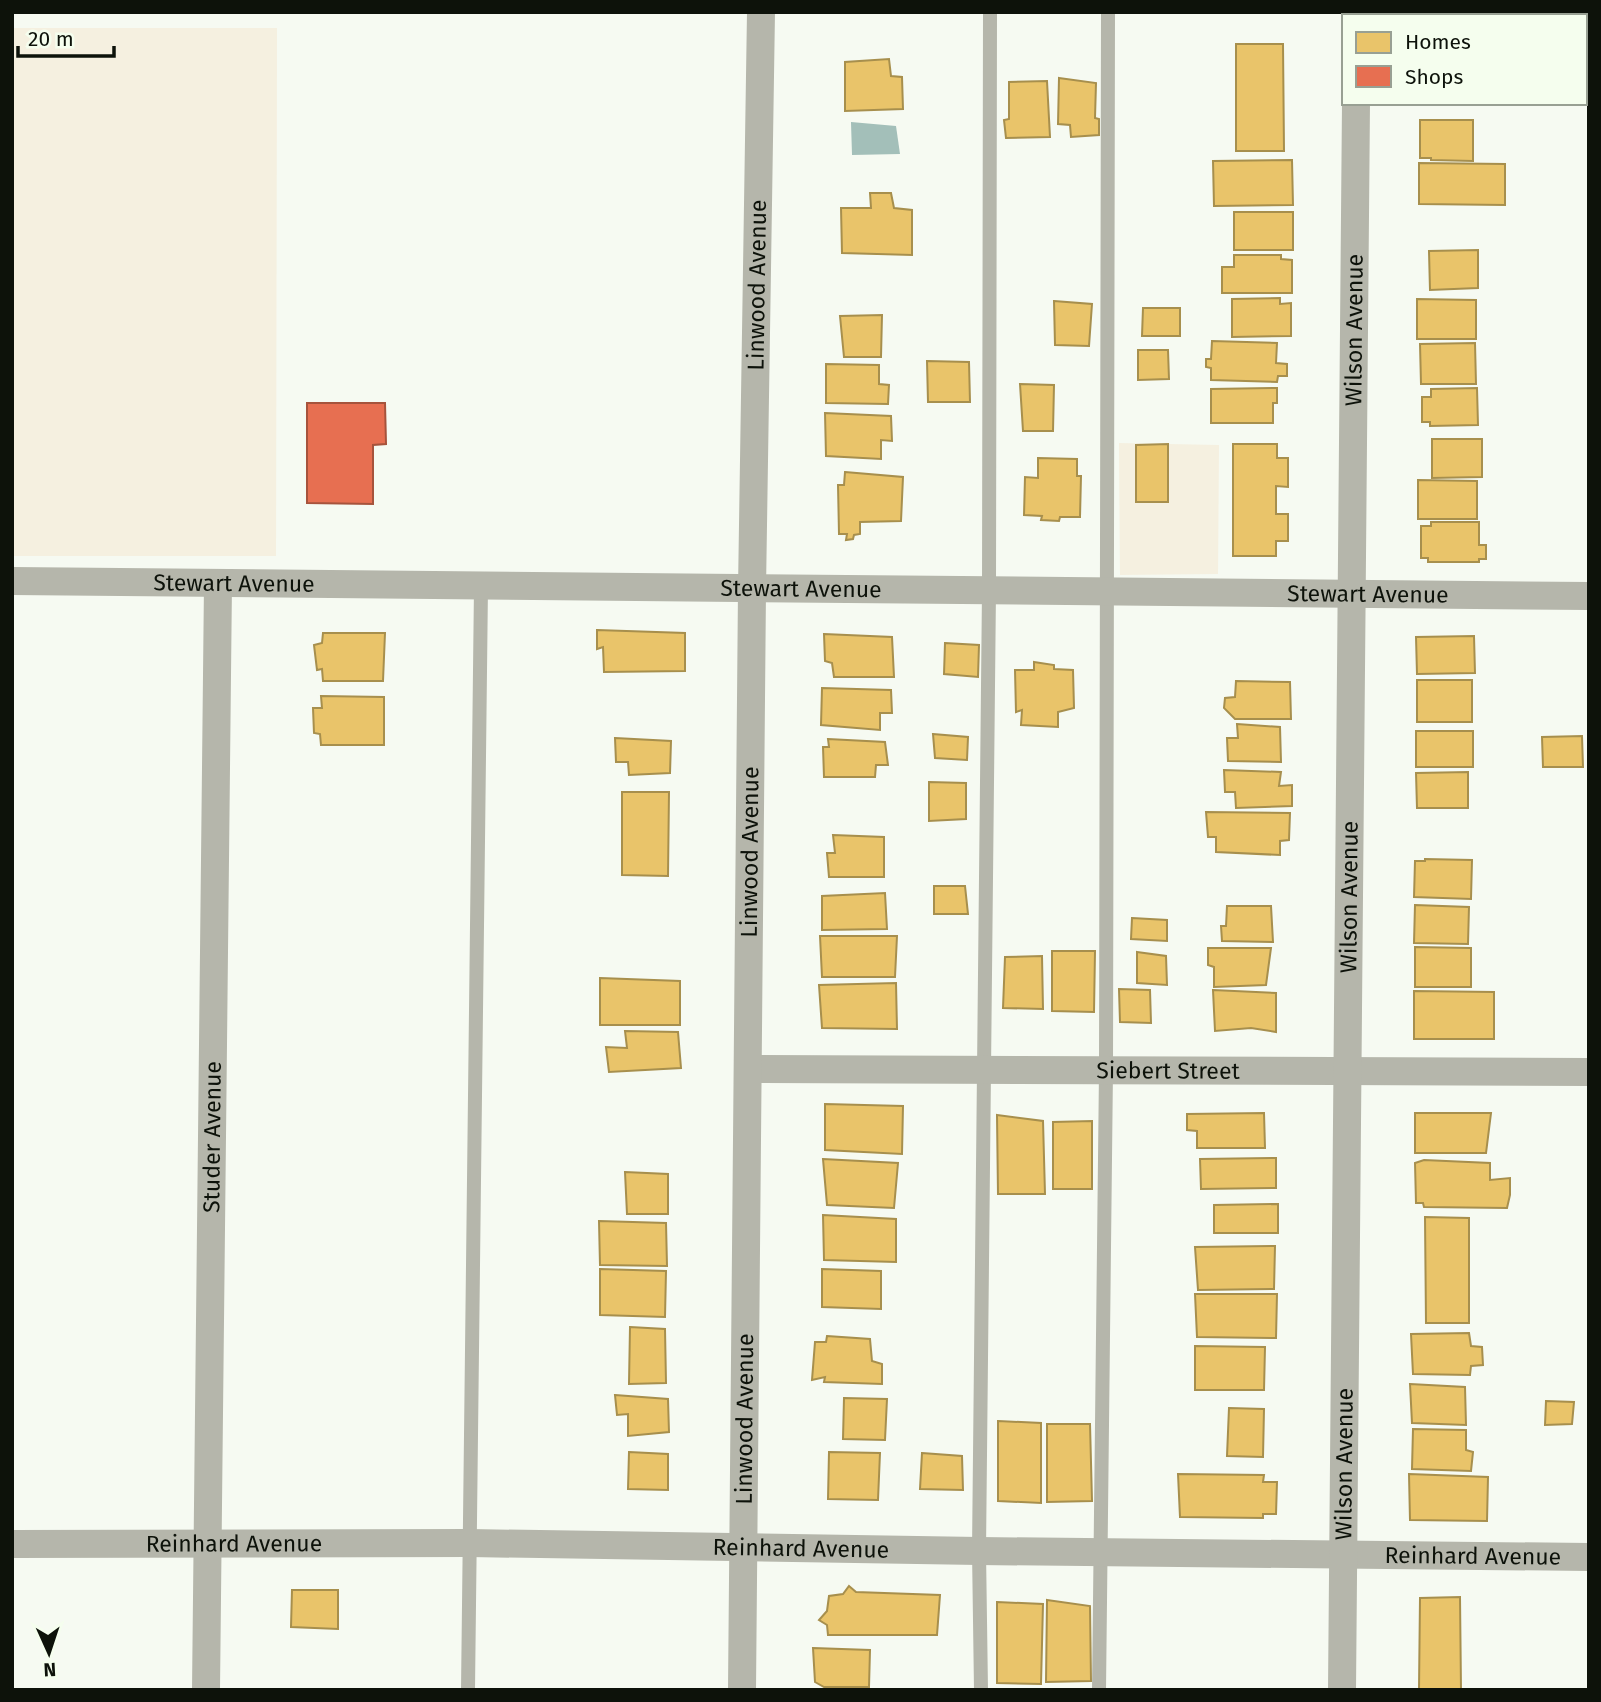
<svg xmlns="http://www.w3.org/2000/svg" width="1601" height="1702" viewBox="0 0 1601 1702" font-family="'Fira Sans',sans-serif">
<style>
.green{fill:#f5f0e0}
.water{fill:#a3bfb9}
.homes{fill:#e9c46a;stroke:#a78f4d;stroke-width:2}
.shops{fill:#e76f51;stroke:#a6533c;stroke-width:2}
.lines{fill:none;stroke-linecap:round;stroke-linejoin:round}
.service{stroke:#b5b6ab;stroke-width:14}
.minor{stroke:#b5b6ab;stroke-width:28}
.labels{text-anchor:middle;stroke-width:7;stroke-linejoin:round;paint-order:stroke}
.street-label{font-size:23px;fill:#0d120a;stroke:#f5feee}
</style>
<rect width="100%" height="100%" fill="#f6faf2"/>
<g class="green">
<polygon points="12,28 277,28 276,556 12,556"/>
<polygon points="1119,443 1219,445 1218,574 1120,575"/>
</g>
<polygon class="water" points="851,122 896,126 900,154 852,155"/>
<g class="homes">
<polygon points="1236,44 1283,44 1284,151 1236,151"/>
<rect x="1585" y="53" width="4" height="35"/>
<polygon points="889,59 891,76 902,77 903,109 845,111 845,62"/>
<polygon points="1059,78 1096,83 1095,118 1099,119 1099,135 1071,137 1070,125 1058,124"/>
<polygon points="1047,81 1050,137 1006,138 1004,120 1009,119 1009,82"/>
<polygon points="1420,120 1473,120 1473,161 1431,160 1431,158 1420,158"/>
<polygon points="1292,160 1293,205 1214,206 1213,161"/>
<polygon points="1419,163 1505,164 1505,205 1419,204"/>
<polygon points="870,193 891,193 894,208 912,210 912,255 842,253 841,208 871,208"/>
<rect x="1234" y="212" width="59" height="38"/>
<polygon points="1478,250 1478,288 1430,290 1429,251"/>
<polygon points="1234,255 1281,255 1281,259 1292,260 1292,293 1222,293 1222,267 1234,267"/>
<polygon points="1280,298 1280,304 1291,303 1291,336 1232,337 1232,299"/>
<polygon points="1417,299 1476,300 1476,339 1417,339"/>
<polygon points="1054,301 1092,304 1089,346 1055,345"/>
<polygon points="1143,308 1180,308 1180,336 1142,336"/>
<polygon points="882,315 881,357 844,357 840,316"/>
<polygon points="1212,341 1277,343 1276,363 1287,364 1287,376 1278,376 1277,382 1211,380 1211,368 1206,367 1206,359 1211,359"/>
<polygon points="1475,343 1476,384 1421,384 1420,344"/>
<polygon points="1138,350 1168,350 1169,379 1138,380"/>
<polygon points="927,361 969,362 970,402 928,402"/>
<polygon points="826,364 879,365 879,384 889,385 888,404 826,403"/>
<polygon points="1020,384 1054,385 1053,431 1023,431"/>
<polygon points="1277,388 1277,403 1273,403 1273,423 1211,423 1211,389"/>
<polygon points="1477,388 1478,425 1430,426 1430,422 1422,422 1422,397 1431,397 1431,389"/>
<polygon points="825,413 891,416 892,441 881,440 881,459 826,456"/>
<polygon points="1432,439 1482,439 1482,477 1432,478"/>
<polygon points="1168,444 1168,502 1136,502 1136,445"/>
<polygon points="1233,444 1277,444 1277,458 1288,458 1288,487 1276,486 1276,514 1288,514 1288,541 1276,541 1276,556 1233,556"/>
<polygon points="1038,458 1077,459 1077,476 1081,476 1080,517 1060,517 1059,521 1041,520 1042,516 1024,515 1025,477 1038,478"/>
<polygon points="845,472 903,477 901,521 860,522 860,534 854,535 853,539 846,540 847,534 839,534 838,485 844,485"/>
<polygon points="1418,480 1477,481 1477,519 1418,519"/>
<polygon points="1431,522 1479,522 1479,545 1486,545 1486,559 1479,559 1479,562 1428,562 1428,558 1421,558 1421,526 1431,526"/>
<polygon points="597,630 685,633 685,671 604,672 603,647 597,649"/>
<polygon points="323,633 385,633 383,681 323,681 322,669 317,670 314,645 322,643"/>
<polygon points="824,634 892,637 894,677 834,677 832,663 825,661"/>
<polygon points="1474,636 1475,673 1417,674 1416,637"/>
<polygon points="945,643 979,645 978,677 944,674"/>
<polygon points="1034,662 1054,665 1054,669 1073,670 1074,708 1058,712 1058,727 1021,725 1022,710 1016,712 1015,670 1034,670"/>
<rect x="1417" y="680" width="55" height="42"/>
<polygon points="1236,681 1290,682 1291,719 1235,719 1224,708 1225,698 1235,697"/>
<polygon points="822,688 891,690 892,713 880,713 880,730 821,725"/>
<polygon points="321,696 384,697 384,745 321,745 320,734 314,733 313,708 322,708"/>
<polygon points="1237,724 1280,727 1281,762 1228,761 1227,738 1238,738"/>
<rect x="1416" y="731" width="57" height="36"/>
<polygon points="933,734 968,737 967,760 935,758"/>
<polygon points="1582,736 1583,767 1543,767 1542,737"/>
<polygon points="615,738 671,741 670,773 629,775 628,762 616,762"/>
<polygon points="828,739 885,742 888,765 876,765 875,777 824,777 823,747 829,747"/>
<polygon points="1224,770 1281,772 1279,786 1292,785 1292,806 1236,808 1235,792 1225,792"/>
<polygon points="1468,772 1468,808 1417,808 1416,773"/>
<polygon points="929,782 966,783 966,819 929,821"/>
<polygon points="622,792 669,792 668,876 622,875"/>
<polygon points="1206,812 1290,813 1289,840 1280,841 1280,855 1216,852 1216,837 1208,837"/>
<polygon points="833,835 884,837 884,877 829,877 827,853 835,853"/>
<polygon points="1425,859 1472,860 1471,899 1414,897 1415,861 1425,861"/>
<polygon points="934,886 965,886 968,914 934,914"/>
<polygon points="885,893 887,929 822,930 822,896"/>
<polygon points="1415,905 1469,907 1468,944 1414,943"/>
<polygon points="1227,906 1271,906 1273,942 1222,941 1221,926 1226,926"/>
<polygon points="1132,918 1167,920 1167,941 1131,939"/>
<polygon points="820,936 897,936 895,977 822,977"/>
<polygon points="1415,947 1471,948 1471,987 1415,987"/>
<polygon points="1208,948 1271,948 1266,985 1214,987 1214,967 1208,965"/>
<polygon points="1052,951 1095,951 1094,1012 1052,1011"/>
<polygon points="1137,952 1166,956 1167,985 1137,983"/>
<polygon points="1042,956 1043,1009 1003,1008 1005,957"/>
<polygon points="600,978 680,981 680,1025 600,1025"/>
<polygon points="896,983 897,1029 822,1028 819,985"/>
<polygon points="1119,989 1150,990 1151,1023 1120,1022"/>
<polygon points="1213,990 1276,993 1276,1032 1251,1028 1215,1031"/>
<polygon points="1414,991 1494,992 1494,1039 1414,1039"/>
<polygon points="625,1031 678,1032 681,1068 609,1072 606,1047 627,1048"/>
<polygon points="825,1104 903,1106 902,1154 825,1150"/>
<polygon points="1264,1113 1265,1148 1197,1148 1197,1131 1187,1130 1187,1114"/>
<polygon points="1415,1113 1491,1113 1486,1153 1415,1153"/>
<polygon points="997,1115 1043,1121 1045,1194 998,1194"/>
<polygon points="1092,1121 1092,1189 1053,1189 1053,1122"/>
<polygon points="1276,1158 1276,1188 1201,1189 1200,1159"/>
<polygon points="823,1159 898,1163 894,1208 827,1205"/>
<polygon points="1424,1160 1490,1163 1490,1180 1510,1178 1510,1195 1507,1208 1424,1207 1423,1203 1416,1203 1415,1163"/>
<polygon points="625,1172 668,1174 668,1214 627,1214"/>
<polygon points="1278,1204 1278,1233 1214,1233 1214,1205"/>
<polygon points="823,1215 896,1219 896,1262 824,1260"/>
<polygon points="1425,1217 1469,1218 1469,1323 1426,1323"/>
<polygon points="599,1221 666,1223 667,1266 600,1265"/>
<polygon points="1275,1246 1274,1289 1198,1290 1195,1247"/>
<polygon points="600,1269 666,1271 665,1317 600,1315"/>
<polygon points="822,1269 881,1271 881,1309 822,1307"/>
<polygon points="1195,1294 1277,1294 1276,1338 1197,1337"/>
<polygon points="630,1327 665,1329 666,1383 629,1384"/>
<polygon points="1469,1333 1471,1346 1482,1347 1483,1365 1471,1366 1470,1375 1413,1374 1411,1334"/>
<polygon points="827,1336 870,1339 872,1361 882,1364 882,1384 824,1382 825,1377 812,1380 815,1342 826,1342"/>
<polygon points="1195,1346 1265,1347 1264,1390 1195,1390"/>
<polygon points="1410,1384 1465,1387 1466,1425 1412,1423"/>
<polygon points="615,1395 668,1399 669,1432 628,1436 628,1414 617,1415"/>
<polygon points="844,1398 887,1399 885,1440 843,1439"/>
<polygon points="1546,1401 1574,1402 1572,1424 1545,1425"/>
<polygon points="1229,1408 1264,1409 1263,1457 1227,1456"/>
<polygon points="998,1421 1041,1423 1041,1503 998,1501"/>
<polygon points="1047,1424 1090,1424 1092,1501 1047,1502"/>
<polygon points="1413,1429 1466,1430 1466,1450 1473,1452 1471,1471 1412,1469"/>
<polygon points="629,1452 668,1454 668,1490 628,1489"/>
<polygon points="829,1452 880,1453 878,1500 828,1499"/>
<polygon points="922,1453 962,1456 963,1490 920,1489"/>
<polygon points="1178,1474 1264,1475 1263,1482 1277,1482 1276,1514 1263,1514 1263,1518 1180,1517"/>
<polygon points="1409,1474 1488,1477 1487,1521 1410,1520"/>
<polygon points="849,1586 856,1592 940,1595 937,1635 828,1635 827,1625 819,1620 827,1611 829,1596 843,1594"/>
<polygon points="292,1590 338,1590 338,1629 291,1627"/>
<polygon points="1460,1597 1461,1690 1419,1690 1420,1598"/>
<polygon points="1047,1600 1090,1606 1091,1681 1046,1682"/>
<polygon points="997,1602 1043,1604 1041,1684 997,1683"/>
<polygon points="813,1648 870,1650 869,1687 824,1687 815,1682"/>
</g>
<polygon class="shops" points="307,403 385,403 386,444 373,445 373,504 307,503"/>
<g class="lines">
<g class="service">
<polyline points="468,1690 481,586"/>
<polyline points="981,1690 979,1551 989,590 990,12"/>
<polyline points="1099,1690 1106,1070 1108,12"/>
</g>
<g class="minor">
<polyline points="1356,16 1356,12"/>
<path id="s1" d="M12,581L1589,596"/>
<path id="s2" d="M748,1069L1589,1072"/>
<path id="s3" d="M12,1544L470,1543L979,1551L1589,1557"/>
<path id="s4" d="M206,1690L218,583"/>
<path id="s5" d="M742,1690L752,589L761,12"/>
<path id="s6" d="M1342,1690L1356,103"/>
</g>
</g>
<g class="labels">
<g class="street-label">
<text dy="8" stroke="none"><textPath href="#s5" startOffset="1405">Linwood Avenue</textPath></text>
<text dy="8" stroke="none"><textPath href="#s6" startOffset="1360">Wilson Avenue</textPath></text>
<text dy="8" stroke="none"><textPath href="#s1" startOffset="222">Stewart Avenue</textPath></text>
<text dy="8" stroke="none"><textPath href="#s1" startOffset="789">Stewart Avenue</textPath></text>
<text dy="8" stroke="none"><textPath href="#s1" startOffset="1356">Stewart Avenue</textPath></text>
<text dy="8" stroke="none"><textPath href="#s5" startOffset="838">Linwood Avenue</textPath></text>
<text dy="8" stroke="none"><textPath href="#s6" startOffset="793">Wilson Avenue</textPath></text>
<text dy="8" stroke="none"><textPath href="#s2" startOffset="420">Siebert Street</textPath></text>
<text dy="8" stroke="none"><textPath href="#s4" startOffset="553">Studer Avenue</textPath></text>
<text dy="8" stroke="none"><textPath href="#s5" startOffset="271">Linwood Avenue</textPath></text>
<text dy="8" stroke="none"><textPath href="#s6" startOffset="226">Wilson Avenue</textPath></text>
<text dy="8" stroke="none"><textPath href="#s3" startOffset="222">Reinhard Avenue</textPath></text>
<text dy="8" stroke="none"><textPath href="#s3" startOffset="789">Reinhard Avenue</textPath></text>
<text dy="8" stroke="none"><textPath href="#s3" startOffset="1461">Reinhard Avenue</textPath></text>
</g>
</g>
<rect width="1601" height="1702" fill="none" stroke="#0d120a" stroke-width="28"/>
<rect x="1342" y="14" width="245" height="91" fill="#f5feee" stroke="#98a093" stroke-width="2"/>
<rect x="1356" y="32" width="35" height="21" fill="#e9c46a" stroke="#98a093" stroke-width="2"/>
<text x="1405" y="49" font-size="21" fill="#0d120a">Homes</text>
<rect x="1356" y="66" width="35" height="21" fill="#e76f51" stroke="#98a093" stroke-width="2"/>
<text x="1405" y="84" font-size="21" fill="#0d120a">Shops</text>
<g transform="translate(49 1653) rotate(177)" stroke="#f5feee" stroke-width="5" paint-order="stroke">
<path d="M0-5L12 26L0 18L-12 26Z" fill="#0d120a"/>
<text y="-10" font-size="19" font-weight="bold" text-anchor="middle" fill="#0d120a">N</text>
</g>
<path d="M18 46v10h96v-10" fill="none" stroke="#0d120a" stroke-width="3.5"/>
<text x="28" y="46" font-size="21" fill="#0d120a" stroke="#f5feee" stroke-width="5" paint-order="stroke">20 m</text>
</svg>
